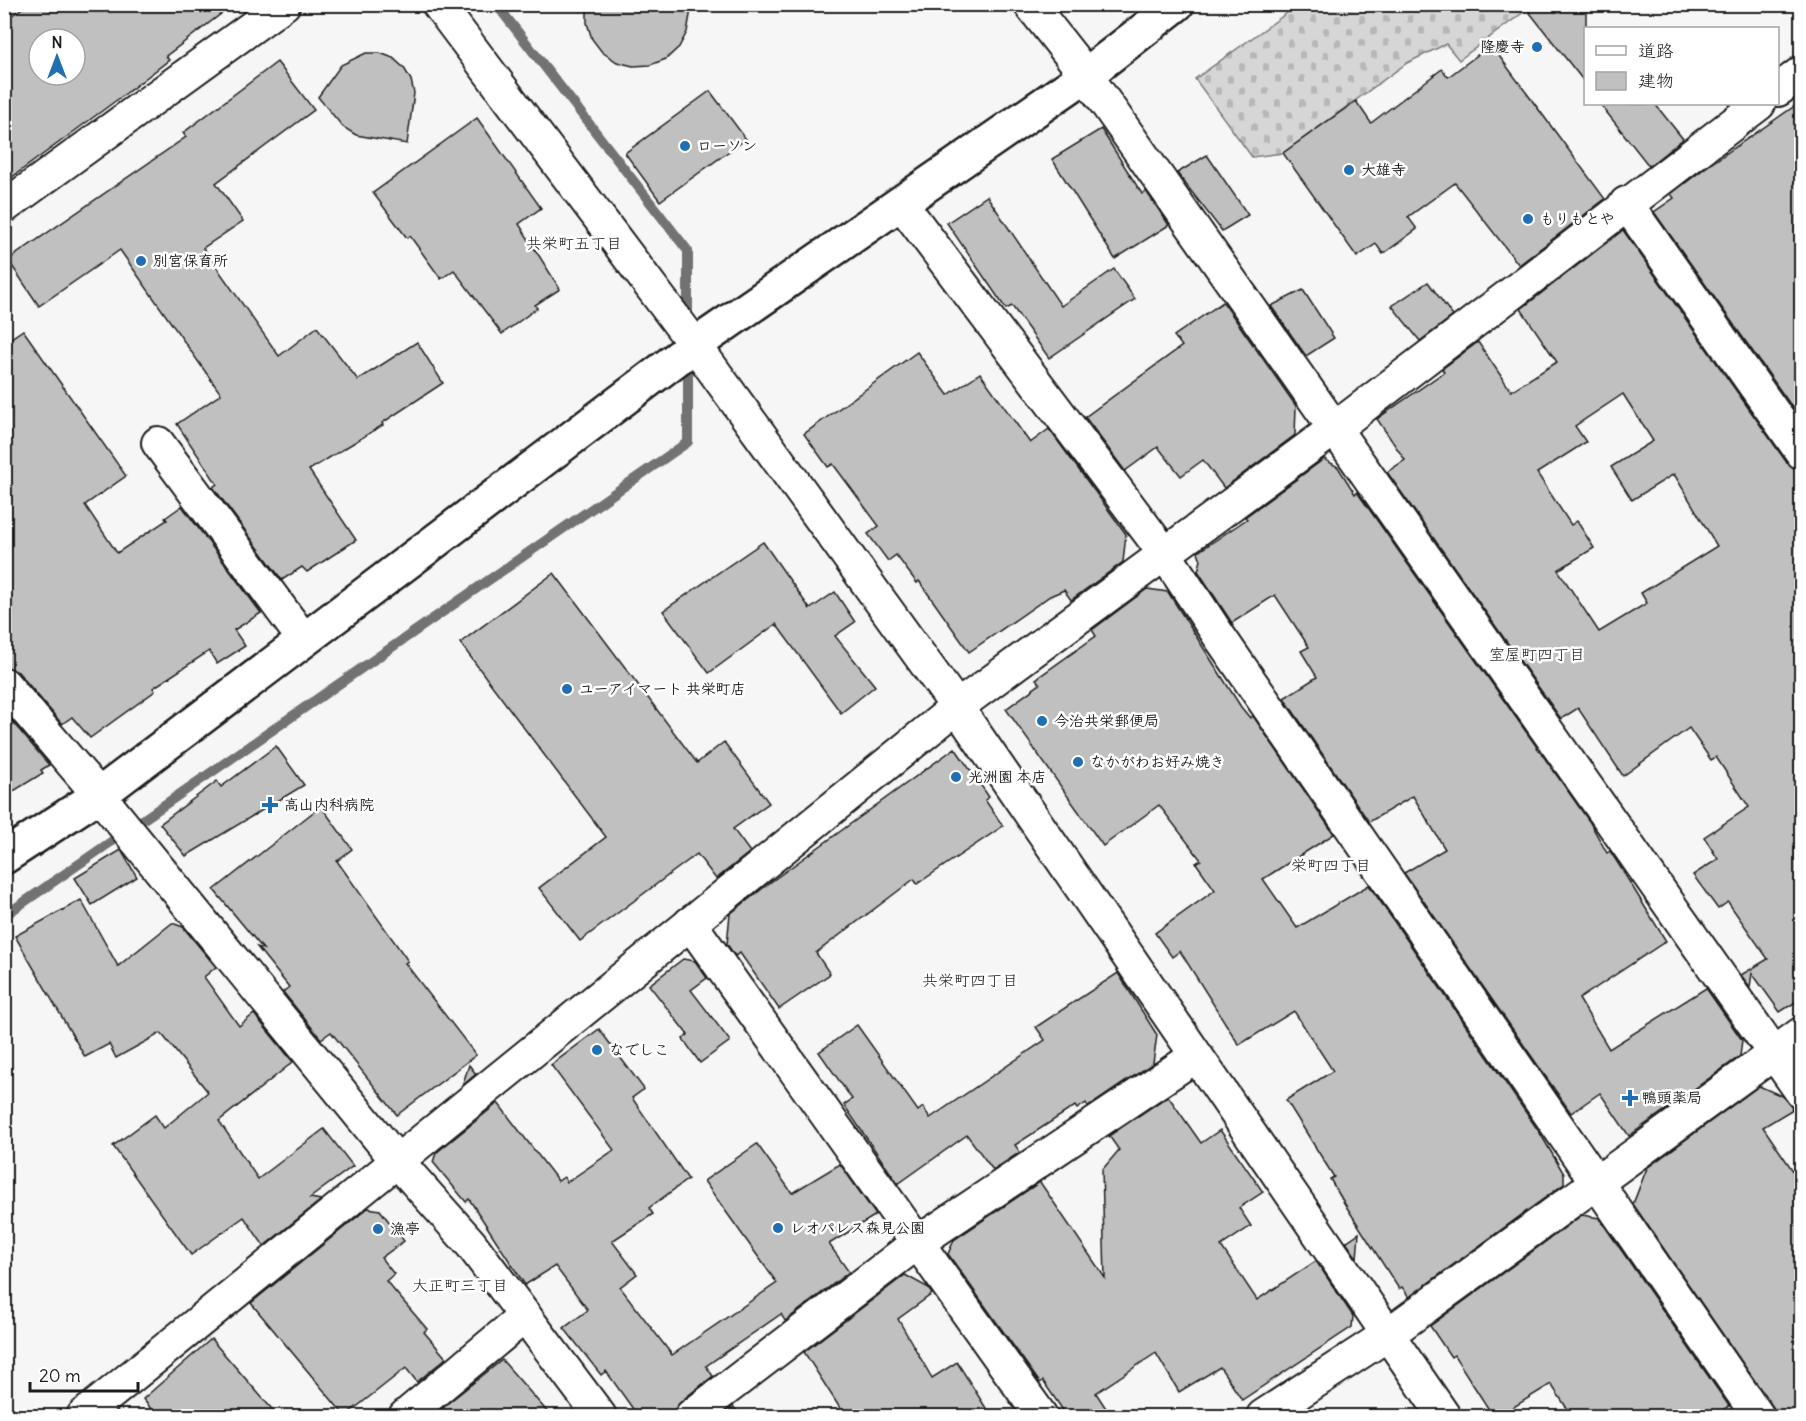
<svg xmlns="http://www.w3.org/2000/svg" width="1806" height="1421" viewBox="0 0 1806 1421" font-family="Delius,'Klee One',sans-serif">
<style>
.cemetery{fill:url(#cemetery-stones);stroke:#797979;stroke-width:1.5}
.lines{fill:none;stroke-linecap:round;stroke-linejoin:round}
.stream{stroke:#727272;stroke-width:10}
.building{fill:#c0c0c0;stroke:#1c1c1c;stroke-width:1.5;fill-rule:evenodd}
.minor-casing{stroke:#1c1c1c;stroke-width:36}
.tertiary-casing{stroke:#1c1c1c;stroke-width:38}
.minor{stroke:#fff;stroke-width:32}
.tertiary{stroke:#fff;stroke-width:33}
.poi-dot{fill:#1f6fb2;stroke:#fff;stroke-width:2}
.labels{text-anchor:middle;stroke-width:5;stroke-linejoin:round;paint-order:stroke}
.poi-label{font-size:15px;font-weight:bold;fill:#1c1c1c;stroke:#fff;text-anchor:start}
.neighbourhood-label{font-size:16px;fill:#1c1c1c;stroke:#fff}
</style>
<defs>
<pattern id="cemetery-stones" width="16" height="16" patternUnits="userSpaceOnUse" patternTransform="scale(1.5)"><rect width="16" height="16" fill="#d6d6d6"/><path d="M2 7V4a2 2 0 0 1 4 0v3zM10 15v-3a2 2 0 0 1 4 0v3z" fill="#b7b7b7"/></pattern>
</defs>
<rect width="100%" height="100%" fill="#f6f6f6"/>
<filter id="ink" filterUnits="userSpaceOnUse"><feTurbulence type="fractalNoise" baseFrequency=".0167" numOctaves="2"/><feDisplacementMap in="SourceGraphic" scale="12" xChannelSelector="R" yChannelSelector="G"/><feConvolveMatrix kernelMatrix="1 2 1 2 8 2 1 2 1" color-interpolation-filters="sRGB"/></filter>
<g filter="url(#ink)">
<polygon class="cemetery" points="1298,5 1533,5 1459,60 1446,44 1407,63 1283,153 1252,157 1195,79"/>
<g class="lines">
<g class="stream">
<polyline points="496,4 688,251 688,323"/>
<polyline points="4,916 688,442 688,357"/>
</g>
</g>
<g class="building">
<path d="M28,4H234L166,56L169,60L129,91L4,183V21ZM39,39H75V75H39Z"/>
<polygon points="587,4 692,4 687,32 679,47 666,59 650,65 633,66 617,62 602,52 592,39 587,23"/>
<polygon points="1523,4 1586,4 1586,84"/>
<polygon points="1491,45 1605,199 1519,265 1455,183 1408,217 1417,229 1383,254 1376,244 1357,257 1283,153 1356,101 1371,123 1442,69 1448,77"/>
<polygon points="366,53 380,53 393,58 404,68 411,80 414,93 407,144 356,135 343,127 318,97 341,65"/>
<polygon points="277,62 314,110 216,183 243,221 203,248 279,356 317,327 358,380 417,342 443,383 382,423 383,425 309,470 356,540 307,572 302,567 282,580 213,487 217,484 177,424 221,394 120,250 39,306 8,260 186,137 183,133"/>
<polygon points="710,91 746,139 660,201 625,153"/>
<polygon points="1802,101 1802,421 1654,212 1674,198 1671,194 1705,168"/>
<polygon points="1600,104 1655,104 1683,139 1649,166"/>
<polygon points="477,118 541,208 519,224 560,289 535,305 537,308 502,334 454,270 441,279 410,236 407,238 373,193"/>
<polygon points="1101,129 1142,194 1146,191 1169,225 1115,259 1052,159"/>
<polygon points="1207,155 1248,215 1222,231 1177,173"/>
<polygon points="987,196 1061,306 1114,269 1135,299 1049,358 1012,306 1006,309 947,223"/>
<path d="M1623,230L1787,463L1802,471V998L1780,1012L1752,973L1750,987L1741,975L1768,959L1728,902L1718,909L1693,875L1718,859L1704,837L1749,807L1716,757L1711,760L1689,728L1623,776L1578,708L1561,719L1387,472L1405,460L1377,419L1444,372L1442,369L1478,342L1511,391L1557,362L1521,309ZM1623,394L1653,441L1611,467L1632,500L1674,474L1717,546L1641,593L1647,603L1599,632L1558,570L1594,548L1577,521L1571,525L1537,473L1586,442L1575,426Z"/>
<polygon points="1428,282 1453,316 1420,341 1392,306"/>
<polygon points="1303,290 1334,338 1306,356 1271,306"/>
<polygon points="1223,302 1296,406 1295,435 1224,488 1203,460 1181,476 1158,447 1125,471 1085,417 1182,346 1174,336"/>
<polygon points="23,330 126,476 85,505 117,553 167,520 165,518 182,506 261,613 234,630 245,646 217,664 209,651 153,688 155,691 90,738 72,717 62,724 18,672 4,667 4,343"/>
<polygon points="917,352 948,395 980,373 1030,443 1049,429 1126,534 1123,562 1071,600 1064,590 1050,596 969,652 919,581 917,583 896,555 888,561 868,534 879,526 833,464 828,467 804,434"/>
<polygon points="1324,459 1338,467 1355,494 1357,492 1589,821 1607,853 1610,851 1619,865 1666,941 1579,999 1609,1049 1706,988 1742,1040 1740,1056 1629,1136 1600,1093 1571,1113 1404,873 1445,849 1413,796 1369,822 1284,698 1317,677 1301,651 1309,647 1275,595 1232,623 1198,571 1201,560 1198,552 1247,519 1245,517"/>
<polygon points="763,542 810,609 835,592 855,622 835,636 875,686 841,713 776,624 709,673 663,611"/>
<polygon points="554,573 697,763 724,742 769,803 733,829 750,852 716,879 697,854 580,941 539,888 606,837 460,643"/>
<polygon points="1147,589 1168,592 1241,707 1250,718 1253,716 1334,834 1263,879 1297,928 1369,885 1540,1133 1564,1174 1564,1184 1409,1297 1402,1287 1399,1289 1346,1206 1330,1179 1334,1177 1286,1100 1333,1071 1294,1011 1239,1045 1180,951 1172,957 1155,933 1215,890 1196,863 1201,860 1159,805 1103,846 1006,709 1040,684 1036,679 1096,636 1092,630"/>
<polygon points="4,712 49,765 41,770 43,773 4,797"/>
<polygon points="276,746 304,785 186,856 160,824 217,781 221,787"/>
<polygon points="955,748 989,797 985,800 1003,826 917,884 914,879 816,953 830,974 779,1009 740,953 735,956 727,944 730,914 772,881"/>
<polygon points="321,806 352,849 337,861 408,961 405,963 476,1055 397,1115 331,1032 321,1039 283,992 289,987 257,947 263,949 214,890"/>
<polygon points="121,850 137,877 92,905 75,878"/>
<polygon points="81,900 118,966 172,923 183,927 216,967 204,977 239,1026 254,1014 293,1062 219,1121 258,1179 324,1129 353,1166 310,1198 321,1200 264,1246 244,1217 191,1255 113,1146 155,1115 164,1128 208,1092 161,1033 116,1058 109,1044 85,1057 15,936"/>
<polygon points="683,959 695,961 707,978 691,990 730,1041 700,1063 683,1039 688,1035 649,985"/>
<polygon points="1118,973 1157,1035 1153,1063 1088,1107 1086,1103 1077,1109 1075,1106 1015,1145 1020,1152 993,1170 967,1135 898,1184 844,1105 852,1099 819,1052 857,1025 918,1111 923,1107 930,1118 1045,1040 1036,1027"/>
<polygon points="599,1029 644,1089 632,1098 688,1179 649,1208 653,1214 612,1241 637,1274 620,1287 672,1355 777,1283 704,1181 757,1144 792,1193 840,1164 876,1215 829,1244 849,1272 785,1321 781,1314 706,1366 713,1376 680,1402 673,1416 638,1416 606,1371 601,1375 564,1328 588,1310 555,1266 525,1285 469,1199 466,1202 433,1162 436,1153 498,1103 558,1181 564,1177 567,1182 614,1150 551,1065"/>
<polygon points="469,1065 476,1074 462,1086"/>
<polygon points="1759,1086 1782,1096 1793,1109 1763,1127 1802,1184 1802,1416 1779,1416 1633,1204 1647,1168"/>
<polygon points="1168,1096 1201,1143 1220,1130 1263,1192 1239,1208 1251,1226 1221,1246 1257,1300 1316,1261 1353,1316 1352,1327 1242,1400 1220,1367 1179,1392 1156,1353 1096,1393 1111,1416 1067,1416 1043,1381 1040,1383 948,1254 954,1240 1040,1182 1105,1278 1102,1170 1119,1150 1109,1136"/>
<polygon points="368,1208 380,1210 404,1241 381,1258 394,1274 386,1281 427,1329 424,1332 446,1358 417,1382 406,1368 345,1416 251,1303"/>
<polygon points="1582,1215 1599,1218 1729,1406 1713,1416 1572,1416 1551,1384 1499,1416 1493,1416 1454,1355 1451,1357 1430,1326"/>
<polygon points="1359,1233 1357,1258 1346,1242"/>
<polygon points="905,1275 927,1287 932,1294 898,1319 932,1378 957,1362 991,1416 845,1416 804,1352"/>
<polygon points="211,1339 278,1416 157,1416 143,1399"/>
<polygon points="502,1360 551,1416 436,1416 448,1403"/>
<polygon points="733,1406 740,1416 720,1416"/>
</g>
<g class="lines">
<defs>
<g id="minor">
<polyline points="438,4 695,345 957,707 1444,1416"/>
<polyline points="1030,4 1086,75 1802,1093"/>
<polyline points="1778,90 1802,72"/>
<polyline points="901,203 1165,554 1219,636 1758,1416"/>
<polyline points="1626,203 1802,453"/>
<polyline points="4,207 284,4"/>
<polyline points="158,443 304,640"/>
<polyline points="4,684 99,795 398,1162 471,1244 600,1416"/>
<polyline points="690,923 1041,1416"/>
<polyline points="83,1416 957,707 1334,429 1759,104"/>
<polyline points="405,1416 525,1316"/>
<polyline points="691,1416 917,1243 1196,1056"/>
<polyline points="1263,1416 1387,1335 1802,1033"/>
</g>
<polyline id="tertiary" points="4,857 99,795 695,345 1086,75 1177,4"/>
</defs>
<use href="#minor" class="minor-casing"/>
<use href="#tertiary" class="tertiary-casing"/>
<use href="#minor" class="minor"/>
<use href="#tertiary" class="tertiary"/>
</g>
</g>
<g class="poi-dot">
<circle cx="1537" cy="47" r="6"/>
<circle cx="685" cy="146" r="6"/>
<circle cx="1349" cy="170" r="6"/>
<circle cx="1528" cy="219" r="6"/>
<circle cx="141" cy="261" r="6"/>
<circle cx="567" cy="689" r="6"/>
<circle cx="1042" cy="721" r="6"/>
<circle cx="1078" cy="762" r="6"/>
<circle cx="956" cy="777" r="6"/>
<path d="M267 796h6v6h6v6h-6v6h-6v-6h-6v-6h6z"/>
<circle cx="597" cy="1050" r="6"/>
<path d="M1627 1089h6v6h6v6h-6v6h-6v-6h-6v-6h6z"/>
<circle cx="778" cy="1228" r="6"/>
<circle cx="378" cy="1229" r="6"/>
</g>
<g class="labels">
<g class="poi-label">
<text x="1525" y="52" text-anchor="end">隆慶寺</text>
<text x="697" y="151">ローソン</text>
<text x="1361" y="175">大雄寺</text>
<text x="1540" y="224">もりもとや</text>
<text x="153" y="266">別宮保育所</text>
<text x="579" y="694">ユーアイマート 共栄町店</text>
<text x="1054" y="726">今治共栄郵便局</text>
<text x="1090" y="767">なかがわお好み焼き</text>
<text x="968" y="782">光洲園 本店</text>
<text x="284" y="810">高山内科病院</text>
<text x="609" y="1055">なでしこ</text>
<text x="1642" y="1103">鴨頭薬局</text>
<text x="790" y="1233">レオパレス森見公園</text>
<text x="390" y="1234">漁亭</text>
</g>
<g class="neighbourhood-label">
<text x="574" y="249">共栄町五丁目</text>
<text x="1537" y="660">室屋町四丁目</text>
<text x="1331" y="871">栄町四丁目</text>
<text x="970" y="986">共栄町四丁目</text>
<text x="460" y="1291">大正町三丁目</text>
</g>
</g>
<rect width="1806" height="1421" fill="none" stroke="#fff" stroke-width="24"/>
<rect x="12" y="12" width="1782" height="1397" fill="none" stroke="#1c1c1c" stroke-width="2" filter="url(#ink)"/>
<rect x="1584" y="27" width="195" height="78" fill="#ffffff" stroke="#a4a4a4" stroke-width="1.5"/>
<rect x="1596" y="46" width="30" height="9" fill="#ffffff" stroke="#a4a4a4" stroke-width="1.5"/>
<text x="1638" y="57" font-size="18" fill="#1c1c1c">道路</text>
<rect x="1596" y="72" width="30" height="18" fill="#c0c0c0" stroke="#a4a4a4" stroke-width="1.5"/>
<text x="1638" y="87" font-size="18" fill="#1c1c1c">建物</text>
<g transform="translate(57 57)"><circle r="28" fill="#ffffff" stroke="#a4a4a4" stroke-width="1.5"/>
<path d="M0-4.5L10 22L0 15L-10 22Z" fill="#1f6fb2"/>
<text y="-9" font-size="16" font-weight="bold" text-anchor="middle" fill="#1c1c1c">N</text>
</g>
<path d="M30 1382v9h108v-9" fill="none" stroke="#1c1c1c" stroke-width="3"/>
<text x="39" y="1382" font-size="18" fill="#1c1c1c" stroke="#ffffff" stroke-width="4.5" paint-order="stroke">20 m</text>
</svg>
